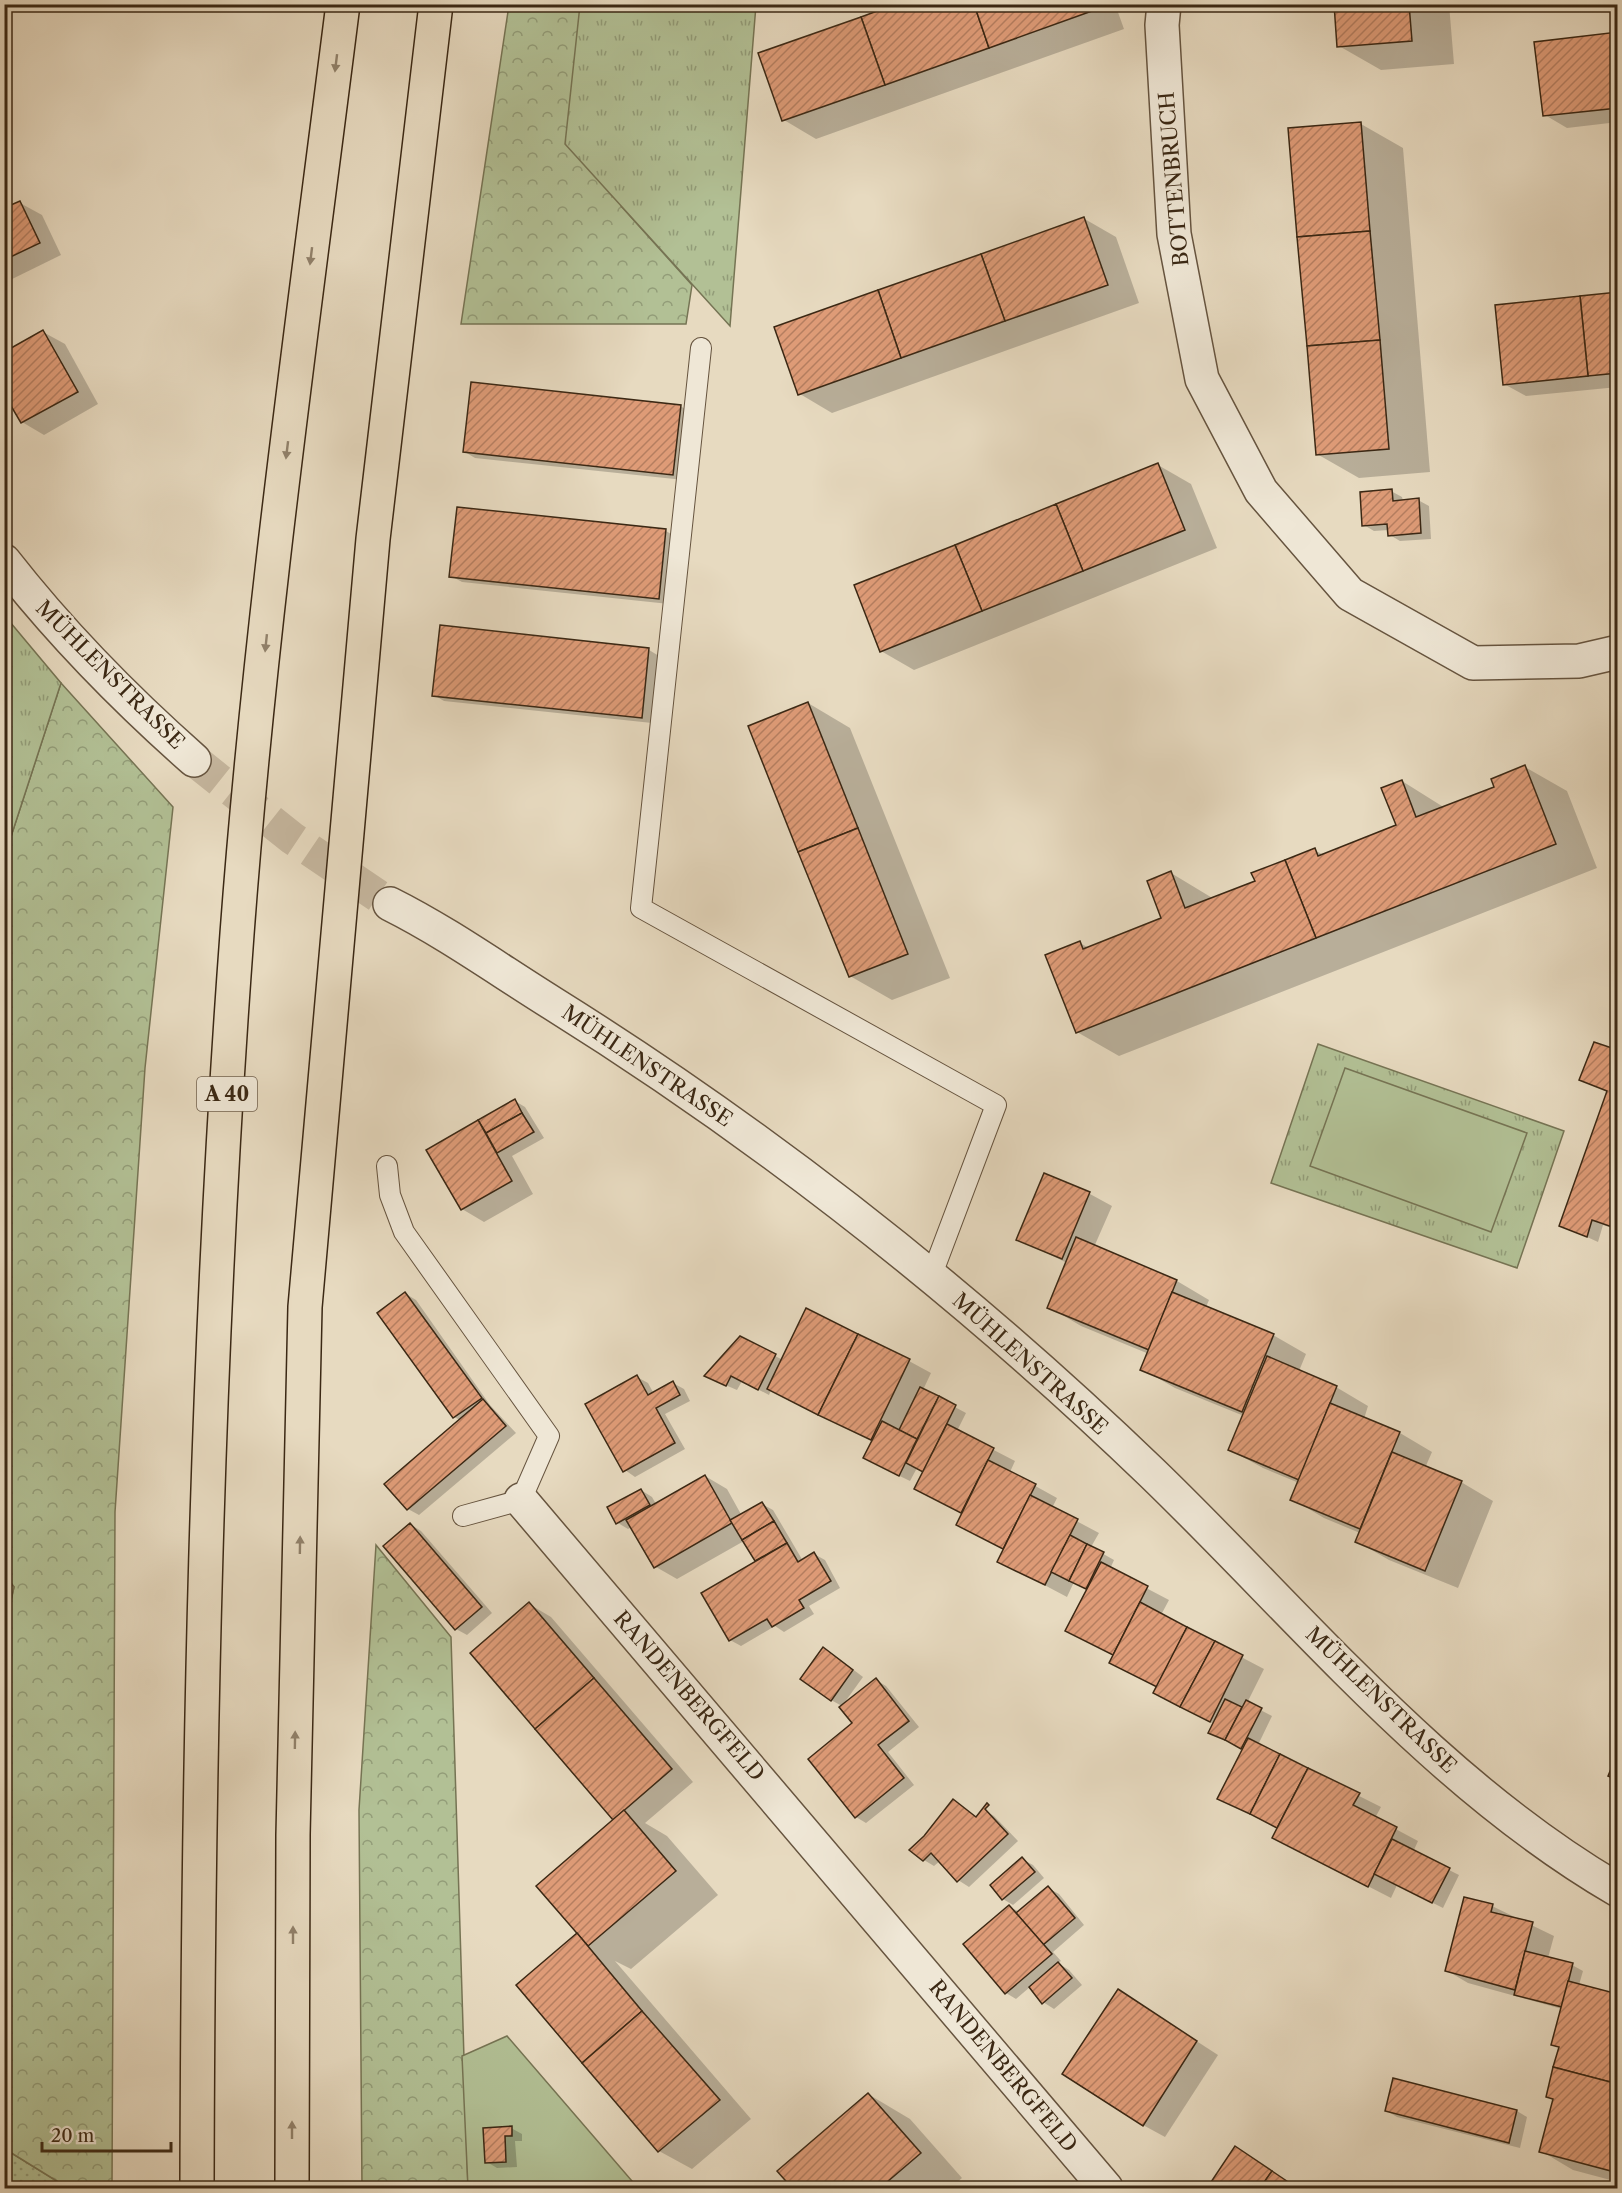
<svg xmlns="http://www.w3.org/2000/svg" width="1622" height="2193" viewBox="0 0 1622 2193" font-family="'Libre Caslon Text',serif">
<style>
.grass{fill:url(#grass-dots);stroke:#767454;stroke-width:1.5}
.forest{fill:url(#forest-crowns);stroke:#767454;stroke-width:1.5}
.park{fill:url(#park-tufts);stroke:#767454;stroke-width:1.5}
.garden{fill:#b2c095;stroke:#767454;stroke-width:1.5}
.shadow{fill:#0003}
.building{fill:url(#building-hatch);stroke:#3b2814;stroke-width:1.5}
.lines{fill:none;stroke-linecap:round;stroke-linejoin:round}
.tertiary-tunnel{stroke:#c5b69e;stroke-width:33;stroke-dasharray:33 16;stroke-linecap:butt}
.service-casing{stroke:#66543f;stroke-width:22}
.minor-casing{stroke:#66543f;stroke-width:36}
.tertiary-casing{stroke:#66543f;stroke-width:36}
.motorway-casing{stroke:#3b2814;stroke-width:36}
.service{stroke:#efe7d6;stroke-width:20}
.minor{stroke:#efe7d6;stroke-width:33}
.tertiary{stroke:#efe7d6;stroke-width:33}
.motorway{stroke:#e7dac0;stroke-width:33}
.oneway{fill:#91816a}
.labels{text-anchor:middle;stroke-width:5;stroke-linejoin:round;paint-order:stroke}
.shield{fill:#efe7d6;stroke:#71614e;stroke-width:1.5}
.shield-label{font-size:20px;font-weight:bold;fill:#3b2814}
.street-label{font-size:21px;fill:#3b2814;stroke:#efe7d6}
</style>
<defs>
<pattern id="grass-dots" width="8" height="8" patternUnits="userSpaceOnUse" patternTransform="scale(1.5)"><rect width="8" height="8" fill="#b2c095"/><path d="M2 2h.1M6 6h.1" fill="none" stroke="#929c78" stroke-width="1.8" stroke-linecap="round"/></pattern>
<pattern id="forest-crowns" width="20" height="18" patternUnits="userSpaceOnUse" patternTransform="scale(1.5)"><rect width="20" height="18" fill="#b2c095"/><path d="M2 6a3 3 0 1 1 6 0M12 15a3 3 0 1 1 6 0" fill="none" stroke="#929c78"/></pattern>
<pattern id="park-tufts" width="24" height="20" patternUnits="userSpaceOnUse" patternTransform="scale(1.5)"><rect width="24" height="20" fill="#b2c095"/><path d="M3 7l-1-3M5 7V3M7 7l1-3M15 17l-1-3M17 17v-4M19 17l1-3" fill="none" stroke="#929c78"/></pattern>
<pattern id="building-hatch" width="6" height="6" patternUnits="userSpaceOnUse" patternTransform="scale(1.5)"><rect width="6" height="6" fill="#de9b77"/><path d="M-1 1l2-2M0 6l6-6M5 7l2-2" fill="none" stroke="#b57e60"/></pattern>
</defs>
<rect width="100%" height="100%" fill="#e7dac0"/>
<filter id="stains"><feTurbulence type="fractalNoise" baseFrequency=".00333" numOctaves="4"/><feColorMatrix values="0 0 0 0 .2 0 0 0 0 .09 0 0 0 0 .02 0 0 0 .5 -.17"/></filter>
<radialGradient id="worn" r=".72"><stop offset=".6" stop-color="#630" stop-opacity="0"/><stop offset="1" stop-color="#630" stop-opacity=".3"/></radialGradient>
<polygon class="grass" points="5,2149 68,2188 5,2188"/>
<g class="forest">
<polygon points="509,5 653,5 621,206 692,285 686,324 461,324"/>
<polygon points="61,683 173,807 145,1068 115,1512 112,2188 68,2188 5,2149 4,1630 14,1587 5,1575 5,855"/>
<polygon points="376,1545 451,1637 468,2188 362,2188 359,1810"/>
</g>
<g class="park">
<polygon points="580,5 756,5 730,326 565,144"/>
<polygon points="5,616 61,683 5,855"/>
<polygon points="1318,1044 1564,1131 1517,1268 1271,1183"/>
<polygon points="5,1575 14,1587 5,1630"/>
</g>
<g class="garden">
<polygon points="1345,1068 1527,1133 1491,1232 1310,1166"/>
<polygon points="507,2036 638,2188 468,2188 462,2056"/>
</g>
<g class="shadow">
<polygon points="900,4 1115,4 1124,29 816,139 784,120"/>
<polygon points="1335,4 1449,4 1454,64 1381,70 1339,46"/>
<polygon points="1618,33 1618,122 1567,128 1545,115"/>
<polygon points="1361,124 1403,148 1430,472 1359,478 1317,454"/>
<polygon points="20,203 42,215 61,255 4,283 4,210"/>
<polygon points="1083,218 1116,237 1139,303 832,413 800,394"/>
<polygon points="1618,294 1618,387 1526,396 1504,384"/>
<polygon points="43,332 65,344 98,404 44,435 22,422"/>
<polygon points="680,406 691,412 684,480 475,458 465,452"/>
<polygon points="1158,465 1191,484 1217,548 914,670 881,651"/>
<polygon points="1391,491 1402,497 1403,501 1418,500 1429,506 1431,539 1400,541 1390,535 1389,530 1374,531 1364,525"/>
<polygon points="458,508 666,531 676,537 669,604 462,582 451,576"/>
<polygon points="649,650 659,656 652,723 444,701 434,695"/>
<polygon points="808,703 850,728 950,978 892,1000 850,976"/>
<polygon points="1525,767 1567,791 1597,868 1119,1056 1077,1032 1080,943 1089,948 1163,919 1171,873 1214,899 1257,882 1314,850 1324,855 1398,826 1402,781 1445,808 1495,788"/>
<polygon points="1618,1052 1618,1230 1603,1225 1598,1242 1561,1225 1608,1092 1581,1079"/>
<polygon points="515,1101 525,1107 544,1138 512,1156 533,1194 484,1222 462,1209 428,1151"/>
<polygon points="1044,1175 1090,1194 1112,1206 1094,1247 1177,1281 1209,1300 1206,1307 1273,1335 1306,1354 1299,1371 1336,1387 1368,1406 1364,1419 1400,1433 1432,1452 1425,1468 1461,1482 1493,1501 1458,1588 1389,1560 1356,1541 1360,1533 1324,1518 1292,1499 1299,1483 1263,1468 1230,1450 1244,1416 1175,1388 1142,1369 1149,1354 1081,1326 1049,1307 1067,1263 1018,1239"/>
<polygon points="406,1294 416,1300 490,1405 516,1433 419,1515 408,1509 386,1484 460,1420 454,1417"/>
<polygon points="775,1356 783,1360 909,1361 931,1373 923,1390 966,1413 957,1431 1015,1461 1010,1472 1057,1498 1052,1508 1099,1533 1091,1547 1114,1560 1110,1569 1169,1600 1161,1615 1264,1669 1247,1703 1272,1716 1258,1745 1381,1807 1375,1818 1418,1841 1413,1852 1459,1875 1443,1908 1397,1885 1391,1898 1274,1838 1279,1828 1230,1804 1243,1749 1221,1738 1214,1724 1177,1705 1158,1688 1111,1663 1114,1656 1067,1631 1088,1589 1074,1582 1067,1597 999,1561 1005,1549 980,1537 963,1514 938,1501 925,1472 917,1468 910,1481 875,1464 873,1442 771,1390 769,1395 742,1381 737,1390 716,1381"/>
<polygon points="637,1377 648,1383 654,1394 673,1383 684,1389 690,1401 665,1414 685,1449 635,1477 625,1470"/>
<polygon points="705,1476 727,1489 742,1516 762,1504 773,1510 803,1561 814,1554 825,1560 840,1588 809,1606 814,1614 784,1632 775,1626 741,1646 730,1640 757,1562 744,1541 677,1579 656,1567 632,1527 628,1529 618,1523 609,1508 641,1490 652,1497 656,1504"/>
<polygon points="410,1524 421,1531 492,1613 467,1635 456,1629"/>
<polygon points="529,1604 551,1617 693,1782 645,1823 667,1836 718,1895 631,1969 615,1961 751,2119 692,2169 659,2151 579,1933 615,1820"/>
<polygon points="834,1655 863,1677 842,1706 831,1700"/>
<polygon points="876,1680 886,1686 919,1727 888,1752 914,1785 866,1823 856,1817 854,1724"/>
<polygon points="953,1801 977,1818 984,1810 994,1816 1018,1841 969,1887 958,1880 940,1861 934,1866 924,1860"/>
<polygon points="1022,1859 1033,1865 1044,1878 1013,1905 1003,1899"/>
<polygon points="1048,1888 1059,1894 1084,1925 1053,1952 1061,1961 1058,1963 1069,1970 1082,1985 1054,2009 1043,2002 1030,1987 1016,1999 1006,1993 1009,1907 1020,1912"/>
<polygon points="1492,1906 1554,1936 1548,1958 1572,1965 1583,1971 1579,1985 1618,1995 1618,2182 1573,2170 1541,2151 1554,2101 1547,2097 1560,2048 1553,2044 1562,2009 1468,1983 1446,1970"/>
<polygon points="1119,1991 1218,2055 1165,2137 1143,2125"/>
<polygon points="868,2094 910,2119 962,2178 950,2188 793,2188 779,2171"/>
<polygon points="1387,2111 1517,2111 1527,2117 1520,2148 1397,2117"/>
<polygon points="511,2128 522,2134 522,2141 515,2141 517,2167 497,2168 487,2162 485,2129"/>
<polygon points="1236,2148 1246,2154 1296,2188 1208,2188"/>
</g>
<g class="building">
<polygon points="896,4 974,4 989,48 885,85 861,17"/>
<polygon points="974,4 1090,4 1092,11 989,48"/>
<polygon points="1334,4 1409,4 1412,41 1337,47"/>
<polygon points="861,17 885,85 782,121 758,53"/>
<polygon points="1618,32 1618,108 1543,116 1534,42"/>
<polygon points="1361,122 1370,231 1297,237 1288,128"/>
<polygon points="20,201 40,243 4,260 4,208"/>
<polygon points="1084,217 1108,285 1005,321 981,254"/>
<polygon points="1370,231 1380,340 1307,346 1297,237"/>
<polygon points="981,254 1005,321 901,358 878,290"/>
<polygon points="878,290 901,358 798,395 774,327"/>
<polygon points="1618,292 1618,373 1588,376 1580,296"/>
<polygon points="1580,296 1588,376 1503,385 1495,305"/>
<polygon points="43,330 78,392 21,423 4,394 4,352"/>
<polygon points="1380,340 1389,449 1316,455 1307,346"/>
<polygon points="471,382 681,405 673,475 463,452"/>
<polygon points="1158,463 1185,530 1083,571 1056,504"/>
<polygon points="1392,489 1393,501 1419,498 1421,533 1388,536 1387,524 1362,526 1360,492"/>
<polygon points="1056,504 1083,571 982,611 955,545"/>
<polygon points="457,507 666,529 659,599 449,577"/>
<polygon points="955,545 982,611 880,652 854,585"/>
<polygon points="440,625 649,648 642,718 432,696"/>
<polygon points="808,702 858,828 798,852 748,726"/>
<polygon points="1525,765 1556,844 1316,938 1285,860 1315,848 1318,856 1396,825 1381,788 1402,780 1416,817 1494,787 1491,779"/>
<polygon points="858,828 908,954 849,977 798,852"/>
<polygon points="1285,860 1316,938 1076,1033 1045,955 1080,941 1083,949 1161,918 1147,881 1171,871 1185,908 1255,881 1251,873"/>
<polygon points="1594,1042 1618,1050 1618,1229 1592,1220 1587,1237 1559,1226 1607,1091 1579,1080"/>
<polygon points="515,1099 522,1113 486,1133 478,1120"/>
<polygon points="522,1113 534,1132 497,1153 486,1133"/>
<polygon points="478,1120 512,1181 461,1210 426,1150"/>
<polygon points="1044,1173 1090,1192 1062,1259 1016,1240"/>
<polygon points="1076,1237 1177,1280 1149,1350 1047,1308"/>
<polygon points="405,1292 482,1398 453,1418 377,1313"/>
<polygon points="1172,1292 1274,1334 1242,1412 1140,1370"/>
<polygon points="806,1308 858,1334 818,1415 767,1389"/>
<polygon points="858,1334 910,1359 871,1440 818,1415"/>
<polygon points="740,1336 776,1354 758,1390 731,1376 726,1386 704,1376"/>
<polygon points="1267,1356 1337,1386 1299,1480 1228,1450"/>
<polygon points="637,1375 648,1395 673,1381 680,1395 656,1408 675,1443 623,1472 585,1404"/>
<polygon points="920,1387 939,1396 917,1439 899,1430"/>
<polygon points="939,1396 956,1405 923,1472 906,1463"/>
<polygon points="483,1399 506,1426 407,1510 384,1484"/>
<polygon points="1330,1403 1400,1432 1360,1529 1290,1500"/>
<polygon points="882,1421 917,1439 899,1476 863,1458"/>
<polygon points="947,1424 994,1448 961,1513 914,1489"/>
<polygon points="1392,1452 1462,1481 1425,1571 1355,1542"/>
<polygon points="988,1460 1036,1484 1003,1549 956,1525"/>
<polygon points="705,1475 732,1523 654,1568 626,1520"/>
<polygon points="641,1489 650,1505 616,1524 607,1507"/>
<polygon points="1030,1495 1078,1519 1045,1585 997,1562"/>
<polygon points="762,1502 774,1521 742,1540 730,1520"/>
<polygon points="774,1521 787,1543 755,1561 742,1540"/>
<polygon points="410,1523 482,1607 455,1630 383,1546"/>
<polygon points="1070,1535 1087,1544 1069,1581 1051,1572"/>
<polygon points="787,1543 798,1562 814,1552 831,1581 799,1600 804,1608 772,1627 767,1619 729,1641 701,1593"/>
<polygon points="1087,1544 1104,1552 1086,1589 1069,1581"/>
<polygon points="1101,1562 1148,1586 1113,1655 1065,1631"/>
<polygon points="529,1602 594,1678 535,1729 470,1653"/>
<polygon points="1140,1602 1187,1627 1157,1687 1109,1663"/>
<polygon points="1187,1627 1215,1641 1180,1707 1153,1693"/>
<polygon points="1215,1641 1243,1655 1210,1722 1180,1707"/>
<polygon points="823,1647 853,1670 831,1701 800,1679"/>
<polygon points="594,1678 672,1769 613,1820 535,1729"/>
<polygon points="876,1678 909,1721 878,1745 904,1778 855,1818 808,1759 852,1723 839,1707"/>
<polygon points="1225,1699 1242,1707 1225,1740 1208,1733"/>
<polygon points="1246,1700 1262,1708 1241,1749 1225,1740"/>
<polygon points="1248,1738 1280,1754 1250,1814 1217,1799"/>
<polygon points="1618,1752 1618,1780 1608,1776"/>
<polygon points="1280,1754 1308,1768 1277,1828 1250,1814"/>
<polygon points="1308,1768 1360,1793 1353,1805 1397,1827 1368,1887 1272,1838"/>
<polygon points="953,1799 976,1817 987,1803 989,1805 985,1809 1008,1834 957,1882 931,1853 923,1861 909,1850 924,1836"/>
<polygon points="624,1810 676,1871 588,1946 536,1886"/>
<polygon points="1392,1839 1450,1868 1432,1903 1374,1874"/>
<polygon points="1022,1857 1035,1872 1002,1900 990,1885"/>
<polygon points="1048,1886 1075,1918 1043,1945 1016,1913"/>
<polygon points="1464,1897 1493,1904 1491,1912 1533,1922 1515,1990 1445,1971"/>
<polygon points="1009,1905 1052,1954 1005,1994 963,1944"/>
<polygon points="577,1933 642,2011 582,2063 516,1985"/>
<polygon points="1525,1951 1573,1963 1562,2007 1514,1995"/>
<polygon points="1058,1962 1072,1978 1042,2004 1029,1987"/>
<polygon points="1568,1981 1618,1994 1618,2084 1553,2067 1559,2047 1551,2045"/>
<polygon points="1118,1989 1197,2041 1143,2126 1062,2074"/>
<polygon points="642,2011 720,2100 658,2152 582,2063"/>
<polygon points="1553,2067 1618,2084 1618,2147 1611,2171 1539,2152 1553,2099 1546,2097"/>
<polygon points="1393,2078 1517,2110 1509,2143 1385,2111"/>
<polygon points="868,2093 921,2153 880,2188 792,2188 777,2171"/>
<polygon points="512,2126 512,2136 505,2136 506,2162 485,2163 483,2128"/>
<polygon points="1235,2146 1272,2171 1260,2188 1207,2188"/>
<polygon points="1272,2171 1297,2188 1260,2188"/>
</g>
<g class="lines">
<polyline class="tertiary-tunnel" points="194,760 292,838 390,904"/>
<defs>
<g id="service">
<polyline points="701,348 641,908 996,1105 931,1277"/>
<polyline points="387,1166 390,1195 404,1232 549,1436 521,1500 463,1516"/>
</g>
<g id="minor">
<polyline points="1164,4 1162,25 1174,234 1202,379 1261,491 1350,594 1473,663 1579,661 1618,652"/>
<polyline points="521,1500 1106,2188"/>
</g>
<g id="tertiary">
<path d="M4,561C61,634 125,699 194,760"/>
<path d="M390,904C446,932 499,970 552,1003C768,1138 968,1296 1152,1473C1301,1617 1436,1784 1618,1890"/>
</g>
<g id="motorway">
<path d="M197,2188C198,1770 206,1352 237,934C260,623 304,314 343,4"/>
<polyline points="292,2188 293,1835 305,1307 373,539 436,4"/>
</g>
</defs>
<use href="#service" class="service-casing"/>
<use href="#minor" class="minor-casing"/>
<use href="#tertiary" class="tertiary-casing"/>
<use href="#motorway" class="motorway-casing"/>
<use href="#service" class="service"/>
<use href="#minor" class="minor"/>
<use href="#tertiary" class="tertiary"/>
<use href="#motorway" class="motorway"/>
</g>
<defs><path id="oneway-solid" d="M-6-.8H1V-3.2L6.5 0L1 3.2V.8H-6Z" transform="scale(1.5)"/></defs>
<g class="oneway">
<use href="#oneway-solid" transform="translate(336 63) rotate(97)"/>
<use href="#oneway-solid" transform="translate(311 256) rotate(97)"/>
<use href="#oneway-solid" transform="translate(287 450) rotate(97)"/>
<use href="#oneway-solid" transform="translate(266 643) rotate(96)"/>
<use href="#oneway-solid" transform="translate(300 1545) rotate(-89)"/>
<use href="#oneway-solid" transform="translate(295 1740) rotate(-89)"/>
<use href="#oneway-solid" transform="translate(293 1935) rotate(-90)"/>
<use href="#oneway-solid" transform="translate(292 2130) rotate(-90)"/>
</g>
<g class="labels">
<rect class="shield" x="197" y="1077" width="60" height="34" rx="4.5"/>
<g class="shield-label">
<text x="227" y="1101">A 40</text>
</g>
<g class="street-label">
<text transform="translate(1174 179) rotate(-95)" y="7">BOTTENBRUCH</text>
<text transform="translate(110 675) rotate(45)" y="7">MÜHLENSTRASSE</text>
<text transform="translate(647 1066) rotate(34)" y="7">MÜHLENSTRASSE</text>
<text transform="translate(1030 1364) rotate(42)" y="7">MÜHLENSTRASSE</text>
<text transform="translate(689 1696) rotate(49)" y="7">RANDENBERGFELD</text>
<text transform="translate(1381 1700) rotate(44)" y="7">MÜHLENSTRASSE</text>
<text transform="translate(1003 2066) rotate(50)" y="7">RANDENBERGFELD</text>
</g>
</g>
<rect width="1622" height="2193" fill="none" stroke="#e7dac0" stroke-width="24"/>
<rect x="6" y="6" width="1610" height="2181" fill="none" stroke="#3b2814" stroke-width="3"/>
<rect x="12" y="12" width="1598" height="2169" fill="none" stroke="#3b2814" stroke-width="1.5"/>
<path d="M42 2142v9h129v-9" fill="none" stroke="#3b2814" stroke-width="3"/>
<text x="51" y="2142" font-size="18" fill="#3b2814" stroke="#efe7d6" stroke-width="4.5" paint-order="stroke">20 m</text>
<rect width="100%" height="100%" filter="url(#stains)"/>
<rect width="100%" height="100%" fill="url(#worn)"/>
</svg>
